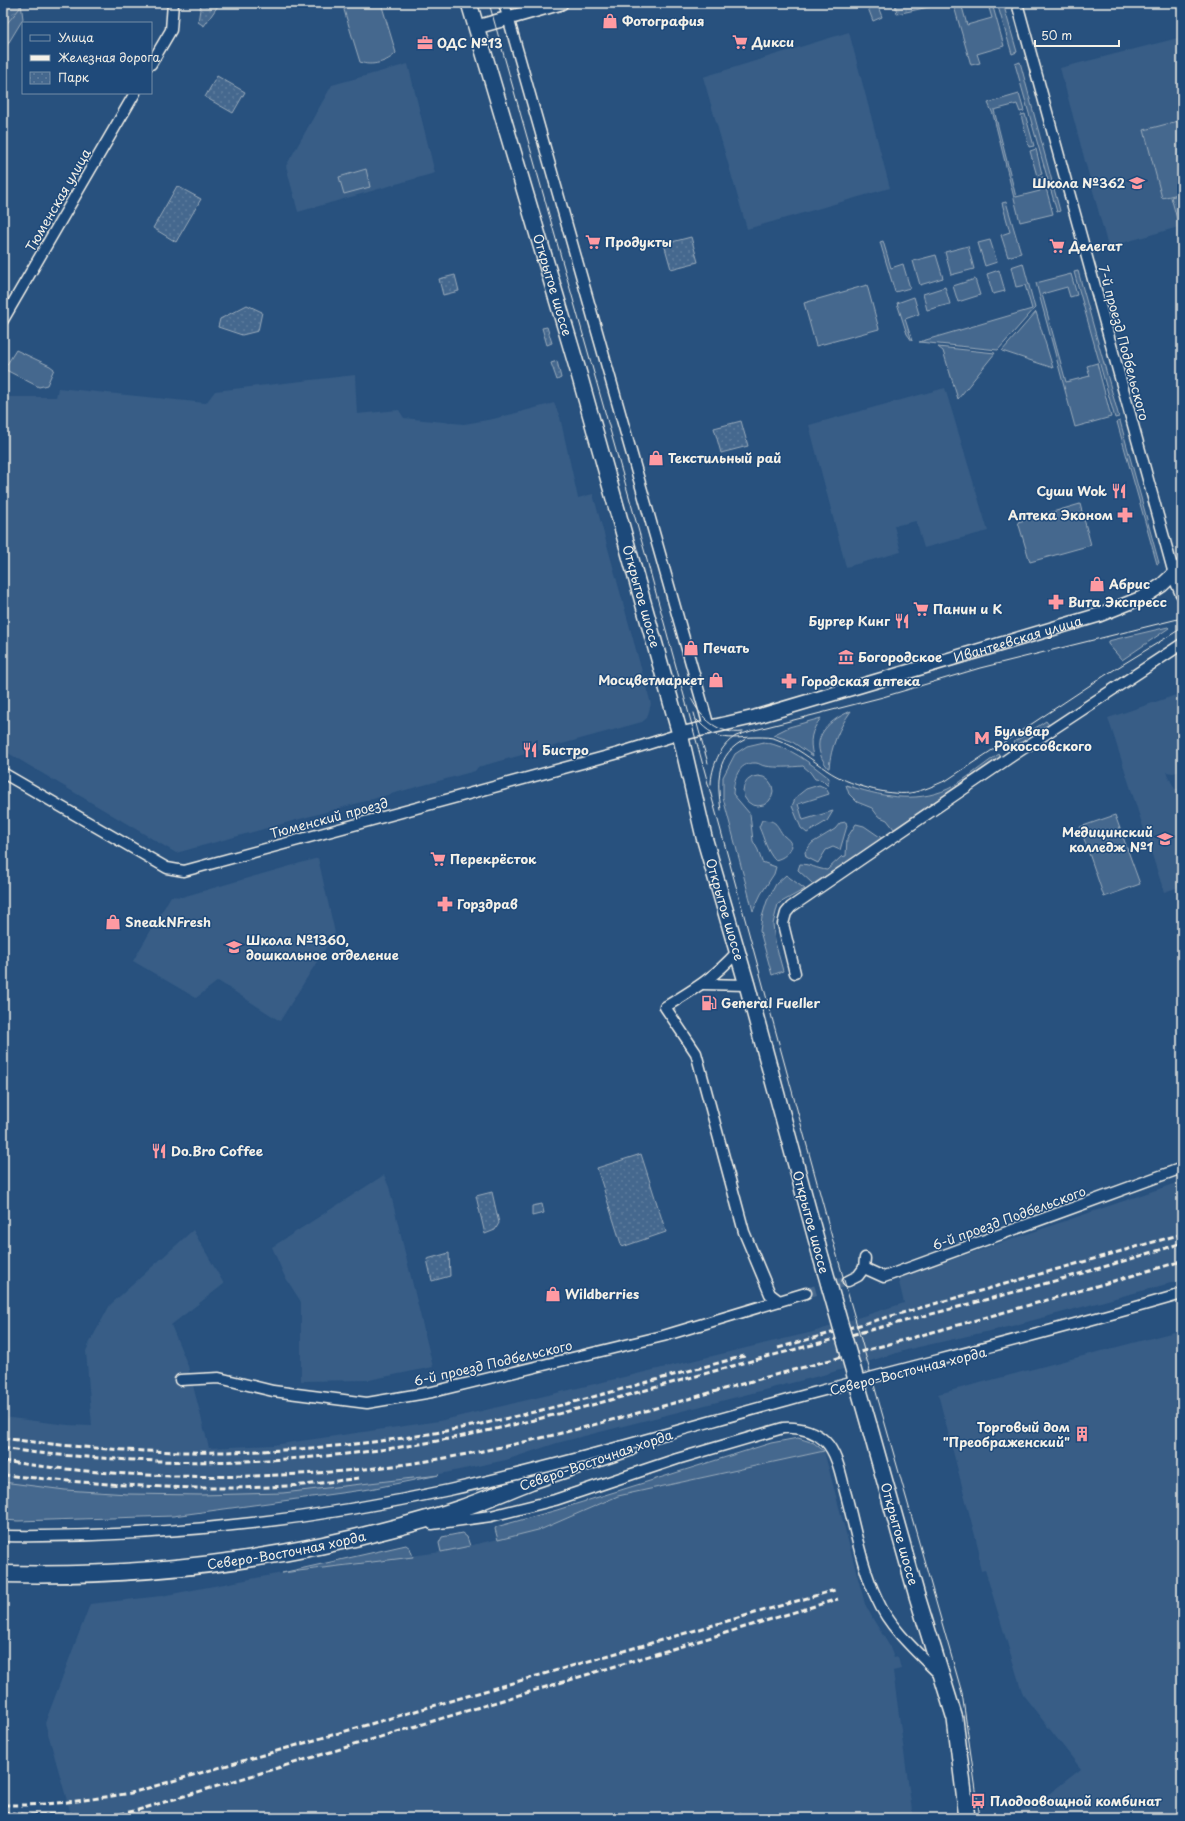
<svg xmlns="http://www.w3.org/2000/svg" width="1185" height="1821" viewBox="0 0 1185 1821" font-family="'Playpen Sans',sans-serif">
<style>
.built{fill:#375d86}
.grass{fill:#45688e;stroke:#9cacbb}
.forest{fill:url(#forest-crowns);stroke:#9cacbb}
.park{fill:url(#park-dots);stroke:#9cacbb}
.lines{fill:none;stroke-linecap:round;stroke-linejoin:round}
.minor-tunnel{stroke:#47698e;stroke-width:10;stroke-dasharray:10 5;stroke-linecap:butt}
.minor-casing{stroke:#f4f1e8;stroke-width:13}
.tertiary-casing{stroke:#f4f1e8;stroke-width:16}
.secondary-casing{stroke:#f4f1e8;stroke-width:18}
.primary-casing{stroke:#f4f1e8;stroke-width:19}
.minor{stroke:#1f4a7a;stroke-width:10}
.tertiary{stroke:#1f4a7a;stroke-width:13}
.secondary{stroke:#1f4a7a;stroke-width:15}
.primary{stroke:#1f4a7a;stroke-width:16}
.tram{stroke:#f4f1e8;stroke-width:1}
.rail{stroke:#f4f1e8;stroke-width:3;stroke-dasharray:6 3;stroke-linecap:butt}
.minor-bridge-casing{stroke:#f4f1e8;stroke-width:13;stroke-linecap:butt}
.secondary-bridge-casing{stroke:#f4f1e8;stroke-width:18;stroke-linecap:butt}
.minor-bridge{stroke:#1f4a7a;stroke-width:10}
.secondary-bridge{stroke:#1f4a7a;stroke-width:15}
.labels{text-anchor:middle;stroke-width:3;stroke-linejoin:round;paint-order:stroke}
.poi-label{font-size:13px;font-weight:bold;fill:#f4f1e8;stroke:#1f4a7a;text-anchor:start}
.street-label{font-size:13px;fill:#f4f1e8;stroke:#1f4a7a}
</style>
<defs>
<pattern id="forest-crowns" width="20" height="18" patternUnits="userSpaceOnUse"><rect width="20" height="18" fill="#45688e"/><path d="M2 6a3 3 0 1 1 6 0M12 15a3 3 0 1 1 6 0" fill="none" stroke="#607e9e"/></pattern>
<pattern id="park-dots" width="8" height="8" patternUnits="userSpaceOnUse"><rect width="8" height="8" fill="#45688e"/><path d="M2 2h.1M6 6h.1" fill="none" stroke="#607e9e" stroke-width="1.8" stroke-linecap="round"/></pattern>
</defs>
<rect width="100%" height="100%" fill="#28517e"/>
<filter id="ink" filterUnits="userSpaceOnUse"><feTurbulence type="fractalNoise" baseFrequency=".025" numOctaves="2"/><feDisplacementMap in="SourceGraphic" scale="8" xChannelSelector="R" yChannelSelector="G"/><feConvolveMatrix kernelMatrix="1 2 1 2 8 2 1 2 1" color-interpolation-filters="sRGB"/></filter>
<g filter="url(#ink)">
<g class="built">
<polygon points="849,32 890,188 747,229 703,77"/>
<polygon points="1182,37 1182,226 1108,247 1060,68"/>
<polygon points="408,64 435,173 298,212 286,166 332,85"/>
<polygon points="355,375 357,414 399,410 404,418 464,424 493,419 554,403 560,417 578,498 593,494 651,704 647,718 642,722 478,767 475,771 176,853 3,750 3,397 56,397 58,388 206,403 215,391"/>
<polygon points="945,388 988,531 924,548 916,521 894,526 901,552 846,567 809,425"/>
<polygon points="1182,693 1182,771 1173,773 1166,772 1175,789 1182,788 1182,886 1164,892 1108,718"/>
<polygon points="318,858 335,933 280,1021 218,981 196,998 133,961 171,896 182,897"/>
<polygon points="384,1175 389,1187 433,1367 369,1380 301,1381 301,1302 284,1275 272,1247"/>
<polygon points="1182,1181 1182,1280 1012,1326 910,1349 823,1375 557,1443 506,1460 370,1489 288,1501 3,1492 3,1417 68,1425 92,1426 86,1351 91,1340 110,1305 193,1230 224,1284 171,1325 188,1366 209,1448 273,1445 439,1421 813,1332 904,1303 898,1278"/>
<polygon points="1182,1330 1182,1818 1011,1818 1041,1800 1081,1769 1023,1695 985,1570 981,1571 979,1563 979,1551 938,1394"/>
<polygon points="824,1451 865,1604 873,1619 889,1645 894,1658 898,1657 901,1669 893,1671 913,1818 72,1818 45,1723 90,1604 161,1596 282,1573 441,1552 542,1529 618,1496"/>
</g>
<g class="grass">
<polygon points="3,3 21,3 23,19 3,52"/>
<path d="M348,3H381L396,53C388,62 371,67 360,62L344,10Z"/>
<polygon points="953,3 961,3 967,25 992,18 989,8 993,7 1004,46 977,54 980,63 971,65"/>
<polygon points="997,3 1003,3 1017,52 1012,54"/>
<polygon points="877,4 882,17 873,21 868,8"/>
<polygon points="1020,62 1060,211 1057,212 1015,64"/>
<polygon points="1019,94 1024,111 1020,112 1017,104 994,110 1016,197 1040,191 1037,179 1043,177 1053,214 1020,222 993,114 988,103"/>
<polygon points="1025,114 1034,146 1029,147 1021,115"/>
<polygon points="1182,120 1182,193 1162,198 1144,130"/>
<polygon points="1036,149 1042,174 1037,176 1030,151"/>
<polygon points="366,169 370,187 344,194 339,177"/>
<polygon points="1182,194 1182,217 1177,219 1171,197"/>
<polygon points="1006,202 1021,253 1008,257 1001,235 1010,232 1002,203"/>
<polygon points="990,240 997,262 985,266 978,243"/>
<polygon points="883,241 891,268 903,264 910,288 895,292 880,242"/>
<polygon points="968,246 974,269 951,275 945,252"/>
<polygon points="936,255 943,278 920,285 913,261"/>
<polygon points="1023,263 1035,308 998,350 919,342 1032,309 1025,285 1016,287 1011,267"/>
<polygon points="999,270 1005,291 993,294 987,274"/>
<polygon points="1078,271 1119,417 1115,418 1074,272"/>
<polygon points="1071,274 1077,295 1070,297 1067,287 1042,294 1066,382 1090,376 1087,366 1097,363 1111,417 1075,427 1036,283"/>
<polygon points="975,279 980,295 958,302 953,286"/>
<polygon points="867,285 879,329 816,346 804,303"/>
<polygon points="945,287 950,304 927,310 923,294"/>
<polygon points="914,297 919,314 905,319 912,341 907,334 897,303"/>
<polygon points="1036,312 1053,368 1002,351"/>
<polygon points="938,347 995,353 958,399 943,351"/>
<polygon points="16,350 50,366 54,369 47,385 39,387 6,370 6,366"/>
<polygon points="1120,421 1159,563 1157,564 1117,422"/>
<polygon points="1080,504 1091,545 1030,562 1018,522"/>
<polygon points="1168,627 1169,628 1122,660 1108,644 1108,641"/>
<path d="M851,711C839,728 831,746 829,768H828C807,741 825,722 851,711Z"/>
<path d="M821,718C811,731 809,740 813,756L791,741L773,735L789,727Z"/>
<polygon points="1046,721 1049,725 1017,746 1014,742"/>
<path d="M764,742C792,748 807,761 829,778L828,786L822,780L815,779L810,772L803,766C790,767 777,768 765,766C762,766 759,763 756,763C737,762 734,780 733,794L750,814L753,841L758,850L762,862L776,867L774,874L761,894L753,911L723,798V777L735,754L747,746Z"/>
<path d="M999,754L1000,757L894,829L887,820L878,816L872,808L857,802L849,794L846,785C879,796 914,804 948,789C964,781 984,764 999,754Z"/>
<circle cx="758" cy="791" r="15"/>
<polygon points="819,785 826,788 829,794 798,804 803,820 833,811 827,821 807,833 801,828 792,806 796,797 806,789"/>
<polygon points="1115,815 1140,884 1104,897 1080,827"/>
<path d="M762,820C778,820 776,826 784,836C788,839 790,841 792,846C788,854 784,858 775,860C767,852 764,838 759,827Z"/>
<polygon points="846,822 847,826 840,850 833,847 826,850 818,863 806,857 805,852 812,843 835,829 840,823"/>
<path d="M856,824L864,826L883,839L813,884L798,870L800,864C810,864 817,869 827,870L841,857L846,856L847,838Z"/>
<polygon points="786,875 805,889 778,904 773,924 775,942 783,971 772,975 760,931 762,917 767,901 776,884"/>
<polygon points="542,1204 544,1213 532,1216 532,1206"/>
<polygon points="798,1438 814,1443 824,1451 618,1496 542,1529 498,1540 495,1529 496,1527 557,1510 771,1443"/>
<polygon points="439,1475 370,1489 173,1516 18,1521 3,1520 3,1482 65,1490 128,1494 201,1495 283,1493"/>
<polygon points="462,1533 467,1537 470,1546 441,1552 439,1543 442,1537"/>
<polygon points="406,1545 410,1548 413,1557 282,1573"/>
</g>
<polygon class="forest" points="3,3 20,3 20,8 3,28"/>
<g class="park">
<polygon points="201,3 220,3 204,26 198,22"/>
<polygon points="895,3 932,3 933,6 897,14"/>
<polygon points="217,76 245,92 233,113 205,97"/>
<polygon points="177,186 201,199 176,242 153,228"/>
<polygon points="691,237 698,262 671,269 664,244"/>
<polygon points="455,275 459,291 443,295 439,279"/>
<polygon points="247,305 262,312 258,331 242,335 218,327 220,319"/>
<polygon points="547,327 552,343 547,345 542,328"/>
<polygon points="557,361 561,378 557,380 551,363"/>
<polygon points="741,421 748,446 721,453 714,428"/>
<polygon points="641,1154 666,1232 622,1247 597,1168"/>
<polygon points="492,1192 499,1223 495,1230 485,1234 476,1196"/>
<polygon points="449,1253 450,1276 432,1281 427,1259"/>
</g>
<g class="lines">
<polyline class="minor-tunnel" points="806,1293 848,1281"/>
<defs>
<g id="minor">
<polyline points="504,3 709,727"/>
<polyline points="1017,3 1174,574"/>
<polyline points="151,64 171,30 173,3"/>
<polyline points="3,320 135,93"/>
<polyline points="3,773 167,868 184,871 619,753 680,734"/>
<path d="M737,952C715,977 693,990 665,1007L696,1053L744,1232L770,1294L779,1301"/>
<polyline points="795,973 783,924 786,913 791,907 1012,756 1182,644"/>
<polyline points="703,984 747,985"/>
<polyline points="864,1268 884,1277 1182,1168"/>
<polyline points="864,1268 865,1258"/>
<polyline points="848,1281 858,1276 864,1268"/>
<polyline points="180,1380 219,1378 273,1391 367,1403 432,1392 663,1336 806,1293"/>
<path d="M432,1524L491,1516L555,1500L677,1459L783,1428C798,1427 813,1430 825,1441C837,1453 841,1475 845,1491C855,1527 861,1566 877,1599C890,1629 918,1653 941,1676"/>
</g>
<g id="tertiary">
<polyline points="477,27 561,3"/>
<polyline points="1174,574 1182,593"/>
<path id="s1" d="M680,734L755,717L1099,615L1144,597L1162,585L1182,566"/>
</g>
<g id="secondary">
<path id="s2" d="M469,3L577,367L680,734L704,837L747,985L821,1257"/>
<path id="s3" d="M869,1425L917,1596L955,1719L967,1818"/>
</g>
<g id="primary">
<path id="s4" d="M3,1574C133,1577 264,1563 390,1529C414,1523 439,1516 462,1508C485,1500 508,1490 531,1481C563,1470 596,1459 629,1448"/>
</g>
</defs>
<use href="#minor" class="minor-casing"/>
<use href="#tertiary" class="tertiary-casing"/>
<use href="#secondary" class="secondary-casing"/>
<use href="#primary" class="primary-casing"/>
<use href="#minor" class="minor"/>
<use href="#tertiary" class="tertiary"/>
<use href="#secondary" class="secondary"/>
<use href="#primary" class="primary"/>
<g class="tram">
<polyline points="489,3 645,553 836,1252 962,1693 980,1818"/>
<path d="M691,698C701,719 719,735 743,732"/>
<polyline points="694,713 708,763"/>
<path d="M697,720C719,744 731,737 758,737C764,737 771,737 776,739C795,746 812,760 828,771C847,784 887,796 910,793C923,791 935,785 947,780L1104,676L1182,628"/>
<path d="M711,785C711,768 720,745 736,736C741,734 746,733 751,731L883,697L980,668L1182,618"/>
<path d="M721,810C717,781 715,754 746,739"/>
</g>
<g class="rail">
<polyline points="778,1348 1182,1234"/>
<path d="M3,1438C130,1456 260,1457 388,1440C507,1425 628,1386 745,1356"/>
<path d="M3,1448C31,1453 59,1455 87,1457C196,1466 306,1462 414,1445C530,1426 642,1390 755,1360C898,1322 1041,1288 1182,1243"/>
<path d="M3,1461C129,1480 257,1481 384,1467C510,1452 633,1414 756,1380C898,1342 1040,1303 1182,1261"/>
<path d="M3,1475C97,1484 193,1492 287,1486C311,1485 335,1481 359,1478"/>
<path d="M3,1805C47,1806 88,1800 131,1793L835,1590"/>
<polyline points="3,1812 29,1815 71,1814 108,1817 138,1810 838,1599"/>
<polyline points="727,1818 744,1813"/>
</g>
<defs>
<path id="minor-bridge" d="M3,1536C153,1538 302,1522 449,1490C571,1463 692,1426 813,1393C936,1360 1059,1330 1182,1294"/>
<polyline id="secondary-bridge" points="821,1257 869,1425"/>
</defs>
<use href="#minor-bridge" class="minor-bridge-casing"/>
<use href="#secondary-bridge" class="secondary-bridge-casing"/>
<use href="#minor-bridge" class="minor-bridge"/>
<use href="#secondary-bridge" class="secondary-bridge"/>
</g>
</g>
<defs>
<symbol id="shop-bare" viewBox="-9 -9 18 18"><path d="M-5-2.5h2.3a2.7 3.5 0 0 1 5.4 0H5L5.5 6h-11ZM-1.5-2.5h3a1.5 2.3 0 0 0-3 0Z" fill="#ff9aa2" stroke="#1f4a7a" stroke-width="2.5" paint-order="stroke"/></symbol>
<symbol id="supermarket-bare" viewBox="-9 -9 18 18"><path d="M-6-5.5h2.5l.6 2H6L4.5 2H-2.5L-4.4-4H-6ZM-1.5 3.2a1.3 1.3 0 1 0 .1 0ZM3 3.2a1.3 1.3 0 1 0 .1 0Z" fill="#ff9aa2" stroke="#1f4a7a" stroke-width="2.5" paint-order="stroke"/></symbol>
<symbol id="office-bare" viewBox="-9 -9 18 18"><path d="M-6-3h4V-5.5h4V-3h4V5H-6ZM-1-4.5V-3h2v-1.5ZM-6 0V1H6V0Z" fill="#ff9aa2" stroke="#1f4a7a" stroke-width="2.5" paint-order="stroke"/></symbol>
<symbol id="school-bare" viewBox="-9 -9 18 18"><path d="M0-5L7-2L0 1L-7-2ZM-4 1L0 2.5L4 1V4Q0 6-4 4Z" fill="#ff9aa2" stroke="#1f4a7a" stroke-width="2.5" paint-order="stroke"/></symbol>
<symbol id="restaurant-bare" viewBox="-9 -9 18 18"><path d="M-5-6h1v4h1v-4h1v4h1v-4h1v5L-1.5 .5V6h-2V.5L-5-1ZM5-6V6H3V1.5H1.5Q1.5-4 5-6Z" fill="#ff9aa2" stroke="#1f4a7a" stroke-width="2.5" paint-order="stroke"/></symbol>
<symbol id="pharmacy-bare" viewBox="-9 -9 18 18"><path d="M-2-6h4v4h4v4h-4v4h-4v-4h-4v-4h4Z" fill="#ff9aa2" stroke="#1f4a7a" stroke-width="2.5" paint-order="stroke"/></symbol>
<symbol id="museum-bare" viewBox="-9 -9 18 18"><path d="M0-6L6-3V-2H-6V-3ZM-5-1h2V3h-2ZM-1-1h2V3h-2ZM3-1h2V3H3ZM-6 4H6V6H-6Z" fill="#ff9aa2" stroke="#1f4a7a" stroke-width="2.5" paint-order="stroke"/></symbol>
<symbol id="metro-bare" viewBox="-9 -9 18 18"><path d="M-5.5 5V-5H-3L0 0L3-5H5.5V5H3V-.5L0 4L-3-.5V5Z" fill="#ff9aa2" stroke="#1f4a7a" stroke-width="2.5" paint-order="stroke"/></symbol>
<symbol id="university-bare" viewBox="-9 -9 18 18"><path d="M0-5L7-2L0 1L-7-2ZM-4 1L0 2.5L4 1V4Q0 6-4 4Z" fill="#ff9aa2" stroke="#1f4a7a" stroke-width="2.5" paint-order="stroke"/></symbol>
<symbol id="fuel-bare" viewBox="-9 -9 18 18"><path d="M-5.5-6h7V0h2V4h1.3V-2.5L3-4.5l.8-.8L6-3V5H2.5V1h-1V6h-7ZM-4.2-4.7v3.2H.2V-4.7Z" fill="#ff9aa2" stroke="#1f4a7a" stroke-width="2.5" paint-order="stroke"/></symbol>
<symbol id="building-bare" viewBox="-9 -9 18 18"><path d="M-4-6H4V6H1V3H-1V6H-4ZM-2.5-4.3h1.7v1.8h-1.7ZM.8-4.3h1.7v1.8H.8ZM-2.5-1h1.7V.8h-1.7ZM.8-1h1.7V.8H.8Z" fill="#ff9aa2" stroke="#1f4a7a" stroke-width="2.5" paint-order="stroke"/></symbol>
<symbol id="bus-bare" viewBox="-9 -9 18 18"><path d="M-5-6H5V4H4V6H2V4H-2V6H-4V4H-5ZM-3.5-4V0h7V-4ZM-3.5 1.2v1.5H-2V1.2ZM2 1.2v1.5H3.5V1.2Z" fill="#ff9aa2" stroke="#1f4a7a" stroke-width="2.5" paint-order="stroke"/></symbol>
</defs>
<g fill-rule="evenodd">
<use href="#shop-bare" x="599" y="10" width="22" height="22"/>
<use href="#supermarket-bare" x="729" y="31" width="22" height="22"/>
<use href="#office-bare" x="414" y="32" width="22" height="22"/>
<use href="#school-bare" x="1126" y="172" width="22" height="22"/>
<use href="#supermarket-bare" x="582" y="231" width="22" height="22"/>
<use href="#supermarket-bare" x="1046" y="235" width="22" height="22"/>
<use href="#shop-bare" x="645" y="447" width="22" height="22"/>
<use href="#restaurant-bare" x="1108" y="480" width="22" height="22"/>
<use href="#pharmacy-bare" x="1114" y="504" width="22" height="22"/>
<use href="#shop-bare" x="1086" y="573" width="22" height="22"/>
<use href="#pharmacy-bare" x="1045" y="591" width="22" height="22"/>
<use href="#supermarket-bare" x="910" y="598" width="22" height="22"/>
<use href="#restaurant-bare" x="891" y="610" width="22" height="22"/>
<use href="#shop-bare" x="680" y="637" width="22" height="22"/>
<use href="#museum-bare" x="835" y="646" width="22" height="22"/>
<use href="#shop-bare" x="705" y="669" width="22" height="22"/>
<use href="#pharmacy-bare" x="778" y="670" width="22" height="22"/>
<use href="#metro-bare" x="971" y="727" width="22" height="22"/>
<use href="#restaurant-bare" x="519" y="739" width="22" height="22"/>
<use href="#university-bare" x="1154" y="828" width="22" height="22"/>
<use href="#supermarket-bare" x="427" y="848" width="22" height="22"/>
<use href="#pharmacy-bare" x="434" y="893" width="22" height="22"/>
<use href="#shop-bare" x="102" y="911" width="22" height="22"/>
<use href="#school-bare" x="223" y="936" width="22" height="22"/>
<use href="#fuel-bare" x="698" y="992" width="22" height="22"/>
<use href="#restaurant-bare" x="148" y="1140" width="22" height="22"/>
<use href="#shop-bare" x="542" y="1283" width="22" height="22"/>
<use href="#building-bare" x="1071" y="1423" width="22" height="22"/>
<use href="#bus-bare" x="967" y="1790" width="22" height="22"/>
</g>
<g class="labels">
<g class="poi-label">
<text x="622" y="26">Фотография</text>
<text x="752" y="47">Дикси</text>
<text x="437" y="48">ОДС №13</text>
<text x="1125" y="188" text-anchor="end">Школа №362</text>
<text x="605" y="247">Продукты</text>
<text x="1069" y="251">Делегат</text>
<text x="668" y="463">Текстильный рай</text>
<text x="1107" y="496" text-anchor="end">Суши Wok</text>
<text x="1113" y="520" text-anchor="end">Аптека Эконом</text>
<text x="1109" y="589">Абрис</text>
<text x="1068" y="607">Вита Экспресс</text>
<text x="933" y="614">Панин и К</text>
<text x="890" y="626" text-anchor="end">Бургер Кинг</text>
<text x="703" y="653">Печать</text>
<text x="858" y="662">Богородское</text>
<text x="704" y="685" text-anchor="end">Мосцветмаркет</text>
<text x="801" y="686">Городская аптека</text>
<text x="994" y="736">Бульвар<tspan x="994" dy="15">Рокоссовского</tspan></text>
<text x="542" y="755">Бистро</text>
<text x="1153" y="837" text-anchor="end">Медицинский<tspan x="1153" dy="15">колледж №1</tspan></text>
<text x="450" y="864">Перекрёсток</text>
<text x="457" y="909">Горздрав</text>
<text x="125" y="927">SneakNFresh</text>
<text x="246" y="945">Школа №1360,<tspan x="246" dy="15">дошкольное отделение</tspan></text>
<text x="721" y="1008">General Fueller</text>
<text x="171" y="1156">Do.Bro Coffee</text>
<text x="565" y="1299">Wildberries</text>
<text x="1070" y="1432" text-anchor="end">Торговый дом<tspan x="1070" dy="15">"Преображенский"</tspan></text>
<text x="990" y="1806">Плодоовощной комбинат</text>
</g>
<g class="street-label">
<text transform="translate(58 200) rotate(-60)" y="5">Тюменская улица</text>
<text dy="5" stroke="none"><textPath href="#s2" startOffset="294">Открытое шоссе</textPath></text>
<text transform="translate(1124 343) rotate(75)" y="5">7-й проезд Подбельского</text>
<text dy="5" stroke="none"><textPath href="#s2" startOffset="618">Открытое шоссе</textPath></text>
<text dy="5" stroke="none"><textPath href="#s1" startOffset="351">Ивантеевская улица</textPath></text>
<text transform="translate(329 818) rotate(-15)" y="5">Тюменский проезд</text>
<text dy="5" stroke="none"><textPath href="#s2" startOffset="942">Открытое шоссе</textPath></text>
<text transform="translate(1009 1218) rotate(-20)" y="5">6-й проезд Подбельского</text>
<text transform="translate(811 1222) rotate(75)" y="5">Открытое шоссе</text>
<text transform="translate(493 1363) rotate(-13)" y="5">6-й проезд Подбельского</text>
<text transform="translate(908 1371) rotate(-14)" y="5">Северо-Восточная хорда</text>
<text transform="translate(596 1460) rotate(-19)" y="5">Северо-Восточная хорда</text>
<text dy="5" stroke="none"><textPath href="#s3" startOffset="113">Открытое шоссе</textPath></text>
<text dy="5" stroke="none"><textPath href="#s4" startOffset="285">Северо-Восточная хорда</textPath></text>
</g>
</g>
<rect width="1185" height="1821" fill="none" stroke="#1f4a7a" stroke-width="16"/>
<rect x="8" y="8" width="1169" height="1805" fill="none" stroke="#f4f1e8" stroke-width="1.5" filter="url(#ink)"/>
<rect x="22" y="22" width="130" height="72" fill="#1f4a7a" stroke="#748da6"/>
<rect x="30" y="35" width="20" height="6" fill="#1f4a7a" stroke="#748da6"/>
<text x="58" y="42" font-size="12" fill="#f4f1e8">Улица</text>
<rect x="30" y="55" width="20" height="6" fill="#f4f1e8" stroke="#748da6"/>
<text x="58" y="62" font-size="12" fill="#f4f1e8">Железная дорога</text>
<rect x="30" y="72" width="20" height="12" fill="url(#park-dots)" stroke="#748da6"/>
<text x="58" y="82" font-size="12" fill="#f4f1e8">Парк</text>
<path d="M1035 40v6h84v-6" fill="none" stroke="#f4f1e8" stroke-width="2"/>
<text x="1041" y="40" font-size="12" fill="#f4f1e8" stroke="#1f4a7a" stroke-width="3" paint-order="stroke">50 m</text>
</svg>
